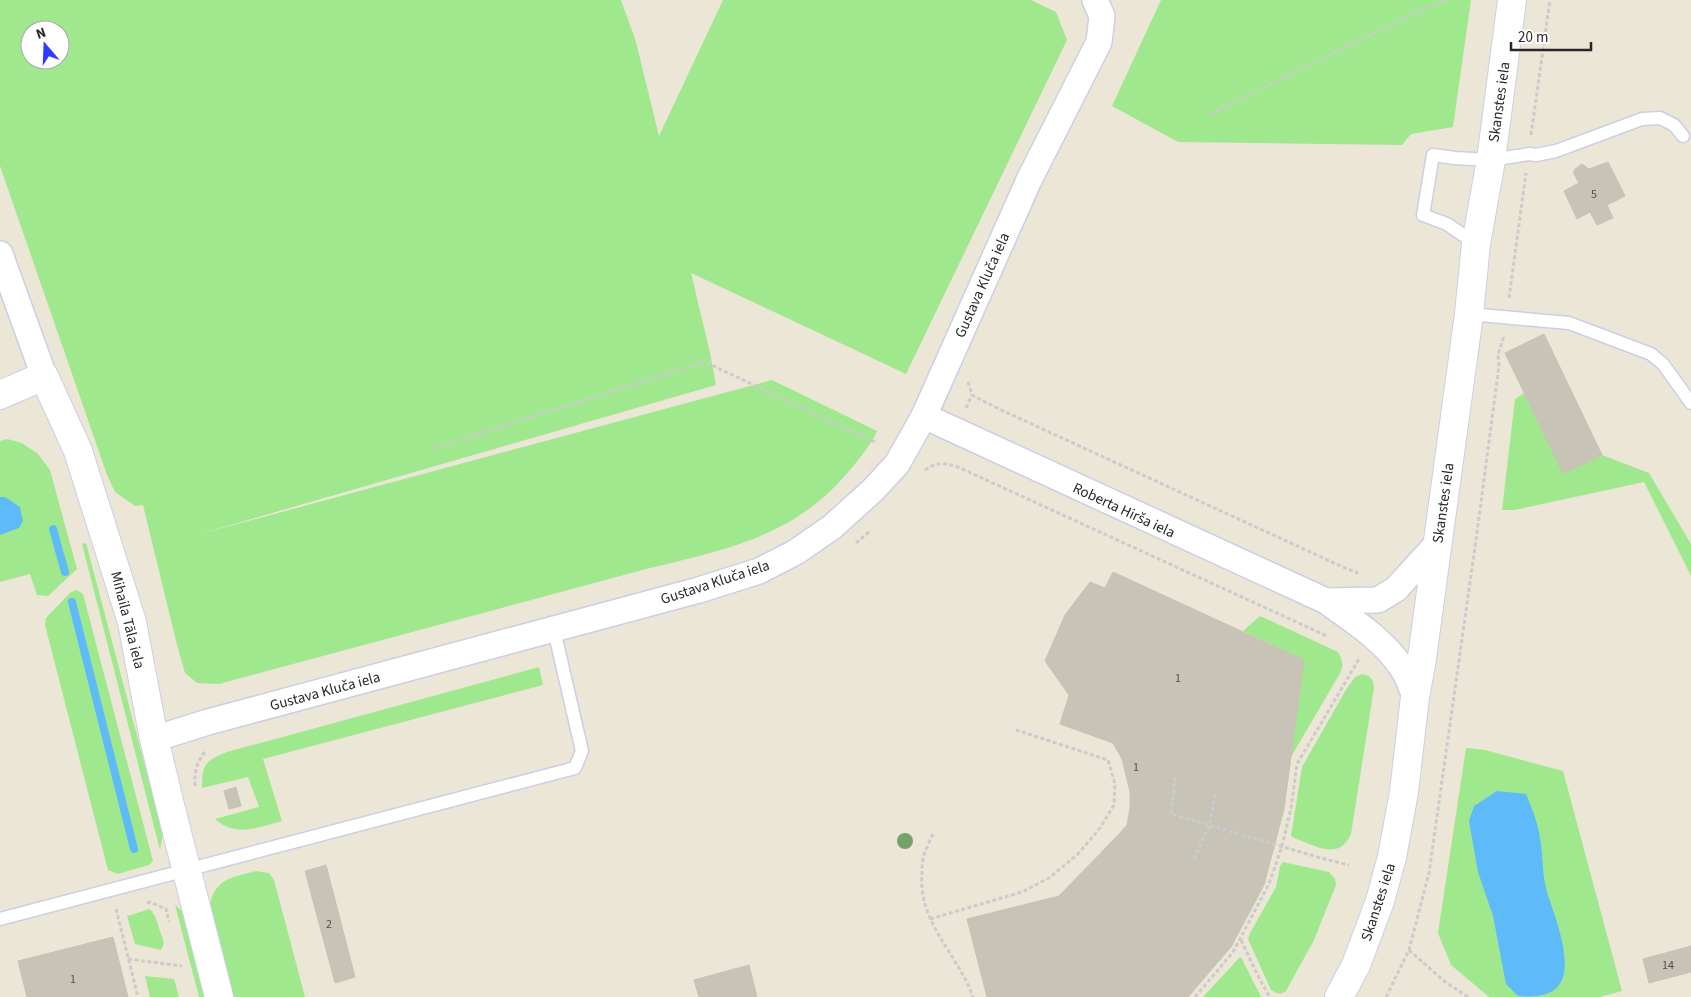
<svg xmlns="http://www.w3.org/2000/svg" width="1691" height="997" viewBox="0 0 1691 997" font-family="'Source Sans 3',sans-serif">
<style>
.green{fill:#a0e88e;fill-rule:evenodd}
.water{fill:#5fbaf9}
.lines{fill:none;stroke-linecap:round;stroke-linejoin:round}
.stream{stroke:#5fbaf9;stroke-width:8}
.building{fill:#c7c3b7;stroke:#c7c2b1}
.service-casing{stroke:#cdcee3;stroke-width:15}
.minor-casing{stroke:#cdcee3;stroke-width:28}
.tertiary-casing{stroke:#cdcee3;stroke-width:30}
.secondary-casing{stroke:#cdcee3;stroke-width:30}
.path{stroke:#cbcbcb;stroke-width:3;stroke-dasharray:4 2.5;stroke-linecap:butt}
.service{stroke:#fff;stroke-width:12}
.minor{stroke:#fff;stroke-width:25}
.tertiary{stroke:#fff;stroke-width:28}
.secondary{stroke:#fff;stroke-width:28}
.tree{fill:#77a16b}
.labels{text-anchor:middle;stroke-width:4;stroke-linejoin:round;paint-order:stroke}
.number-label{font-size:12px;fill:#504f4c}
.street-label{font-size:15px;fill:#282828;stroke:#fff}
</style>
<rect width="100%" height="100%" fill="#ece6d7"/>
<g class="green">
<path d="M0,0H621L636,42L659,136L723,0H1031L1056,12L1067,40L906,374L691,273L710,353L716,385L196,535L772,380L877,431C870,446 860,458 849,471C795,536 728,549 650,568L219,684L197,683L185,673L177,645L143,505L135,506L115,492L107,475L0,166ZM30,30H60V60H30Z"/>
<polygon points="1161,0 1471,0 1453,127 1411,134 1402,145 1178,142 1112,106"/>
<polygon points="1524,393 1563,474 1602,455 1649,473 1691,544 1691,576 1644,482 1515,510 1502,510 1515,399"/>
<polygon points="7,439 22,443 38,454 50,470 77,569 48,596 37,595 30,574 0,582 0,441"/>
<polygon points="86,543 163,834 160,850 82,544"/>
<polygon points="77,590 83,594 153,861 149,865 118,874 108,870 45,625 46,618 71,592"/>
<path d="M1260,616L1338,652C1343,661 1344,666 1339,675L1291,757L1304,660L1243,631Z"/>
<path d="M539,667L543,685L263,759L282,821C258,827 236,838 215,819L259,807L248,777L202,788C202,764 205,761 227,752Z"/>
<path d="M1362,674L1369,676L1373,681L1374,688L1351,834C1339,861 1317,846 1296,839L1291,836L1302,767L1347,688L1355,677Z"/>
<polygon points="1466,748 1485,750 1563,771 1622,991 1600,997 1489,997 1451,965 1438,933"/>
<path d="M1283,862L1329,872L1335,879L1336,885L1314,940L1286,991C1280,995 1277,994 1271,990L1248,939L1250,933L1276,887L1280,866Z"/>
<path d="M256,871L269,873L274,880L305,997H231L209,911C213,879 229,878 256,871Z"/>
<polygon points="175,905 182,911 205,997 199,997"/>
<polygon points="150,909 155,916 164,943 161,950 135,944 127,916"/>
<polygon points="1240,957 1242,959 1261,997 1203,997"/>
<polygon points="145,976 174,979 179,997 150,997"/>
</g>
<g class="water">
<polygon points="0,497 5,497 20,507 23,521 19,528 0,535"/>
<path d="M1497,791L1526,794C1532,808 1538,823 1540,838C1543,854 1542,872 1546,888C1552,912 1582,975 1551,992C1541,997 1530,997 1518,996L1506,984L1493,916L1478,872L1469,821L1474,806Z"/>
</g>
<g class="lines">
<g class="stream">
<polyline points="53,529 65,572"/>
<polyline points="72,602 134,849"/>
</g>
</g>
<g class="building">
<polygon points="1608,162 1625,196 1607,205 1613,218 1597,225 1590,212 1577,219 1564,191 1579,183 1574,174 1574,170 1582,164 1589,169"/>
<polygon points="1544,334 1602,455 1563,474 1505,353"/>
<polygon points="1113,572 1304,660 1256,804 1122,759 1113,743 1060,724 1069,695 1045,661 1065,615 1090,582 1105,588"/>
<polygon points="1304,660 1284,809 1264,885 1120,833 1127,825 1130,808 1130,792 1122,759 1256,804"/>
<polygon points="236,787 241,806 229,809 224,791"/>
<polygon points="1120,833 1264,885 1231,947 1188,997 987,997 967,919 1059,896"/>
<polygon points="326,865 355,977 335,983 305,871"/>
<polygon points="113,937 128,997 27,997 18,961"/>
<polygon points="1691,946 1691,972 1649,983 1643,959"/>
<polygon points="749,965 757,997 699,997 694,980"/>
</g>
<g class="lines">
<defs>
<g id="service">
<polyline points="1476,244 1447,224 1423,215 1433,155 1455,158 1491,160 1529,154 1536,155 1556,151 1642,119 1660,118 1674,125 1683,136"/>
<polyline points="1469,314 1569,323 1651,354 1663,364 1691,403"/>
<polyline points="0,919 575,768 582,751 554,630"/>
</g>
<g id="minor">
<polyline points="0,254 44,376"/>
<path d="M924,416L1326,601C1353,621 1383,639 1402,668C1408,676 1411,687 1415,697"/>
<polyline points="1326,601 1378,600 1396,589 1437,544"/>
<polyline points="154,739 208,722 699,590 759,571 796,552 832,527 873,490 897,464 924,416 1029,180 1099,42 1102,16 1095,0"/>
</g>
<polyline id="tertiary" points="0,395 44,376 78,451 132,622 154,739 171,809 219,997"/>
<polyline id="secondary" points="1339,997 1356,965 1380,901 1392,857 1404,792 1415,697 1421,665 1469,314 1476,244 1491,160 1512,0"/>
</defs>
<use href="#service" class="service-casing"/>
<use href="#minor" class="minor-casing"/>
<use href="#tertiary" class="tertiary-casing"/>
<use href="#secondary" class="secondary-casing"/>
<g class="path">
<polyline points="1210,114 1427,7 1448,0"/>
<polyline points="1531,135 1550,0"/>
<polyline points="1509,298 1526,173"/>
<polyline points="968,382 972,395 999,409 1345,568 1358,573"/>
<polyline points="966,408 972,395"/>
<polyline points="434,448 705,362 877,443"/>
<path d="M925,470C938,461 944,463 958,467L1327,636"/>
<polyline points="856,543 870,531"/>
<polyline points="1175,777 1171,814 1321,858 1349,865"/>
<path d="M195,786C194,771 197,762 206,750"/>
<path d="M933,834C930,840 926,848 924,855C922,861 922,868 922,874C918,923 958,954 973,997"/>
<polyline points="1194,859 1209,826 1216,791"/>
<polyline points="147,903 150,902 166,909 169,922"/>
<polyline points="116,909 138,997"/>
<polyline points="930,919 1022,892 1049,878 1078,854 1100,828 1114,805 1115,784 1108,760 1016,730"/>
<polyline points="1241,940 1260,980 1270,997"/>
<polyline points="1409,950 1444,981 1468,997"/>
<polyline points="128,959 182,966"/>
<polyline points="1195,997 1233,952 1269,884 1282,846 1291,808 1297,764 1359,659"/>
<polyline points="1386,997 1409,950 1429,873 1476,540 1499,366 1498,355 1504,336"/>
</g>
<use href="#service" class="service"/>
<use href="#minor" class="minor"/>
<use href="#tertiary" class="tertiary"/>
<use href="#secondary" class="secondary"/>
</g>
<circle class="tree" cx="905" cy="841" r="8"/>
<g class="labels">
<g class="number-label">
<text x="1594" y="198">5</text>
<text x="1178" y="682">1</text>
<text x="1136" y="771">1</text>
<text x="329" y="928">2</text>
<text x="1668" y="969">14</text>
<text x="73" y="983">1</text>
</g>
<g class="street-label">
<text transform="translate(1499 102) rotate(-82)" y="5">Skanstes iela</text>
<text transform="translate(982 285) rotate(-66)" y="5">Gustava Kluča iela</text>
<text transform="translate(1443 503) rotate(-82)" y="5">Skanstes iela</text>
<text transform="translate(1124 510) rotate(25)" y="5">Roberta Hirša iela</text>
<text transform="translate(715 582) rotate(-18)" y="5">Gustava Kluča iela</text>
<text transform="translate(128 620) rotate(76)" y="5">Mihaila Tāla iela</text>
<text transform="translate(325 691) rotate(-15)" y="5">Gustava Kluča iela</text>
<text transform="translate(1378 902) rotate(-72)" y="5">Skanstes iela</text>
</g>
</g>
<g transform="translate(45 45) rotate(341)"><circle r="24" fill="#ffffff" stroke="#a9a9a9"/>
<path d="M0-4L9 19L0 12L-9 19Z" fill="#313aff"/>
<text y="-8" font-size="14" font-weight="bold" text-anchor="middle" fill="#282828">N</text>
</g>
<path d="M1511 42v8h80v-8" fill="none" stroke="#282828" stroke-width="2.5"/>
<text x="1518" y="42" font-size="15" fill="#282828" stroke="#ffffff" stroke-width="4" paint-order="stroke">20 m</text>
</svg>
